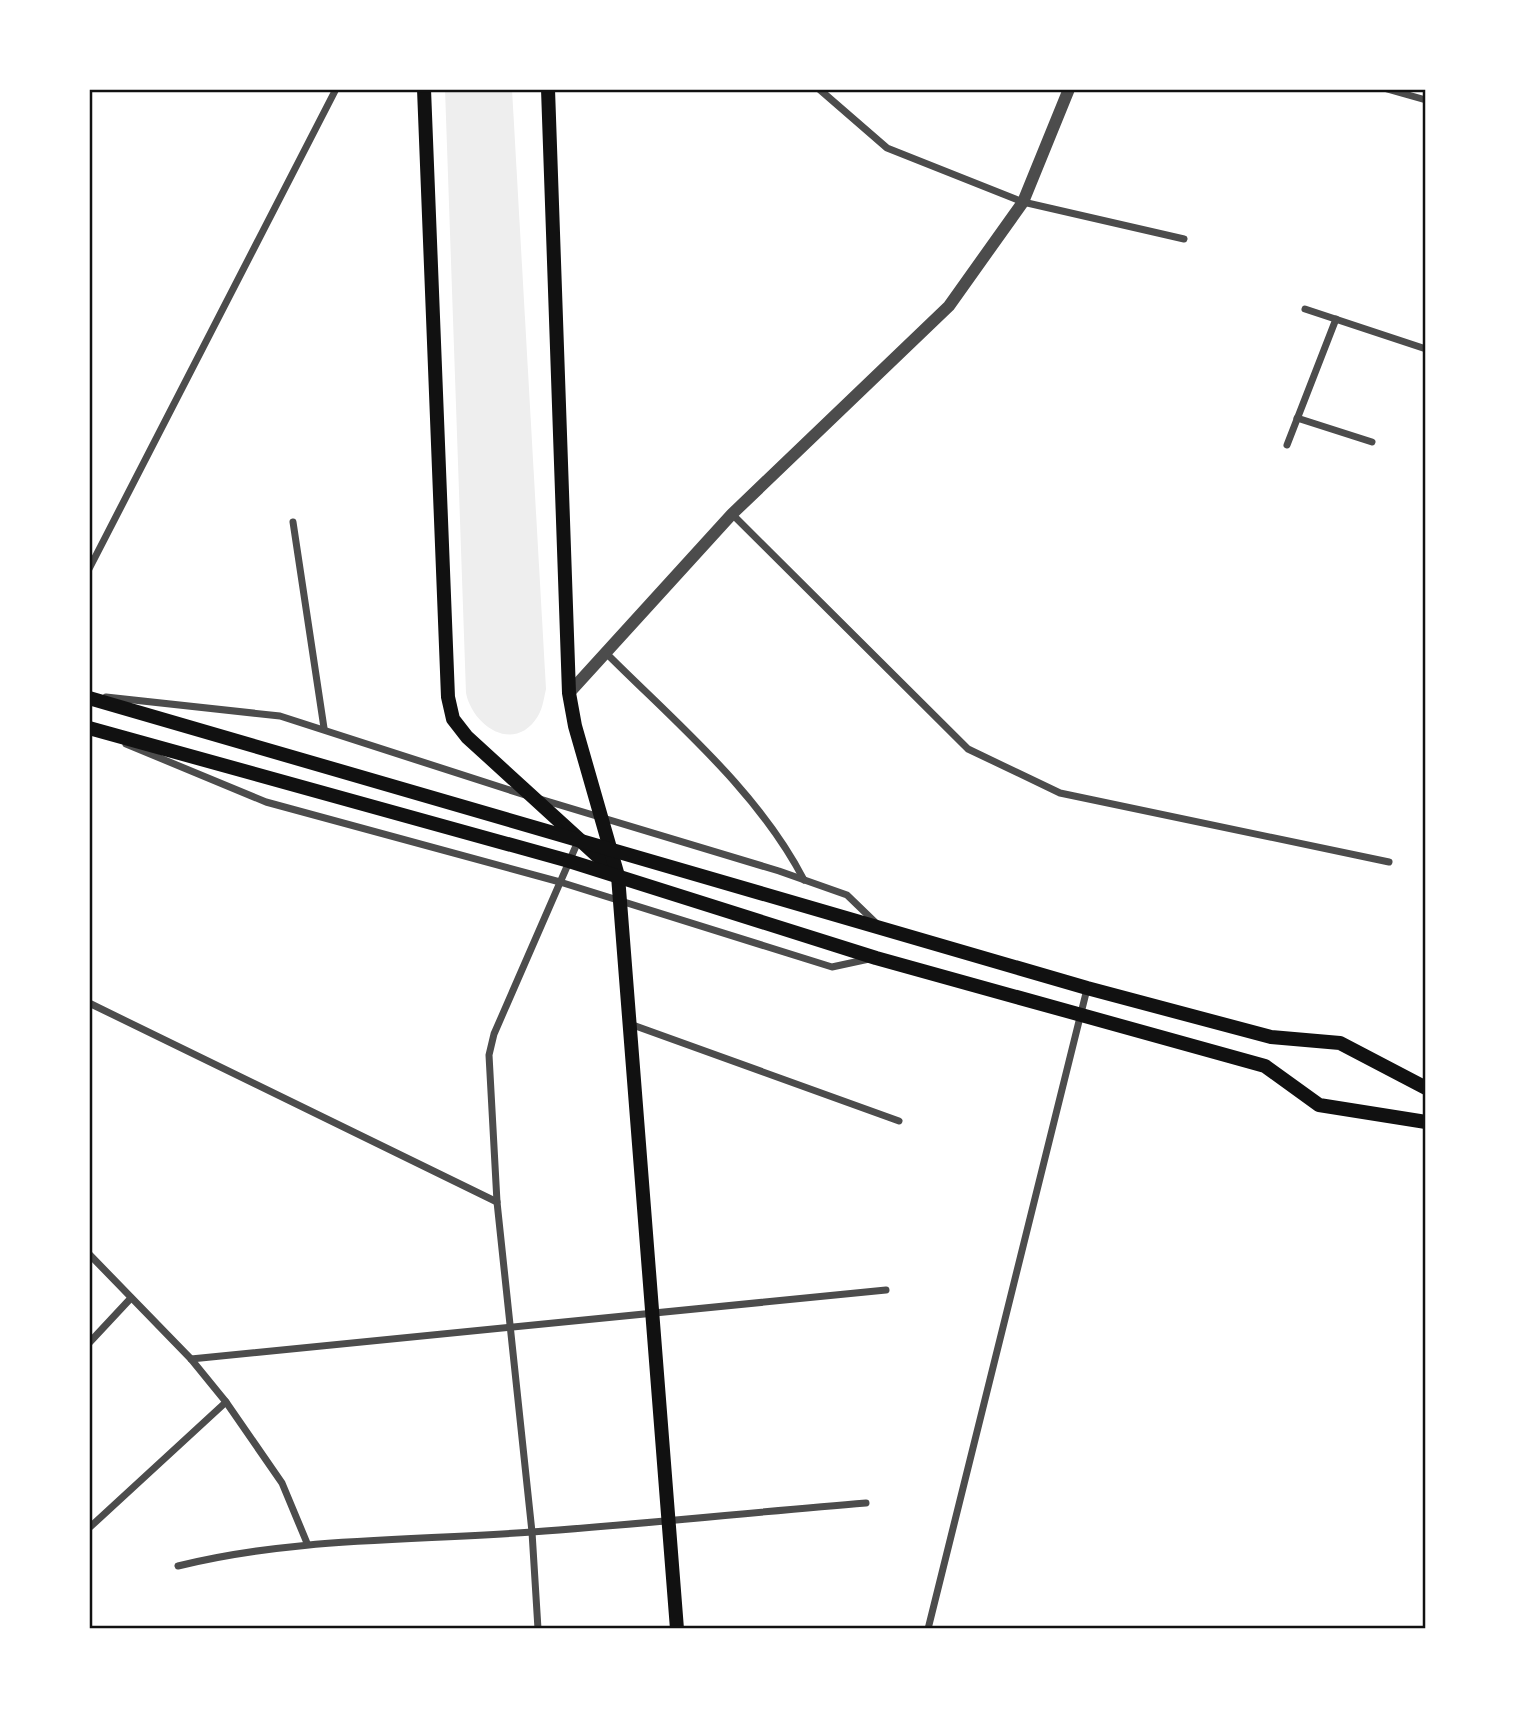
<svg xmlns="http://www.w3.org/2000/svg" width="1515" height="1718" viewBox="0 0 1515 1718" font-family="'PT Serif',serif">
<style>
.green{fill:#eee}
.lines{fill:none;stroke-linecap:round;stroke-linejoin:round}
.minor{stroke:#4c4c4c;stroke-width:7}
.tertiary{stroke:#4c4c4c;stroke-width:12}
.secondary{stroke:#111;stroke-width:14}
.neatline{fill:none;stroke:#111;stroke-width:2.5}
</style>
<rect width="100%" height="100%" fill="#fff"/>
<path class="green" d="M445,89H512L546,689C544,697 543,708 538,716C515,754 473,727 466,693Z"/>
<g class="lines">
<g class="minor">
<polyline points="819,89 887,148 1023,202 1184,239"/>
<polyline points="1387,89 1426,100"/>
<polyline points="1305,309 1426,349"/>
<polyline points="1297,418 1372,442"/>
<polyline points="1287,445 1336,319"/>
<polyline points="732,514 968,749 1060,793 1389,862"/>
<polyline points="293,522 324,728"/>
<polyline points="89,569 336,89"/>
<path d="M606,653C676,723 758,791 804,880"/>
<polyline points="106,697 280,716 525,795"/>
<polyline points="126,744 266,802 560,882 832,967 869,959"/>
<polyline points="540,799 779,871 847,895 876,923"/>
<polyline points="89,1003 497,1202"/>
<polyline points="630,1024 899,1121"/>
<polyline points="89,1254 191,1359 226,1402 282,1483 307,1543"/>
<polyline points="89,1343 131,1298"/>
<polyline points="191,1359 886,1290"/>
<polyline points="89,1528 226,1402"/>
<path d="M178,1566C295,1537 413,1541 532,1532C644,1524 755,1512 866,1503"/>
<polyline points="538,1629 532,1532 497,1202 489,1055 494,1034 579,839"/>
<polyline points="928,1629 1087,989"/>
</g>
<polyline class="tertiary" points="569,693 732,514 949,306 1023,202 1069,89"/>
<g class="secondary">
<polyline points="424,89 448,697 453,719 467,737 615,872"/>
<polyline points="548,89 569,693 575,726 618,876 677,1629"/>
<polyline points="89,698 1087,988 1271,1037 1340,1043 1426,1088"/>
<polyline points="89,728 569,861 876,958 1265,1066 1319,1105 1426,1122"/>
</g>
</g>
<rect width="1515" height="1718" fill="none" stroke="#ffffff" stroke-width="182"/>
<rect x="91" y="91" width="1333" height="1536" class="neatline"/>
</svg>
